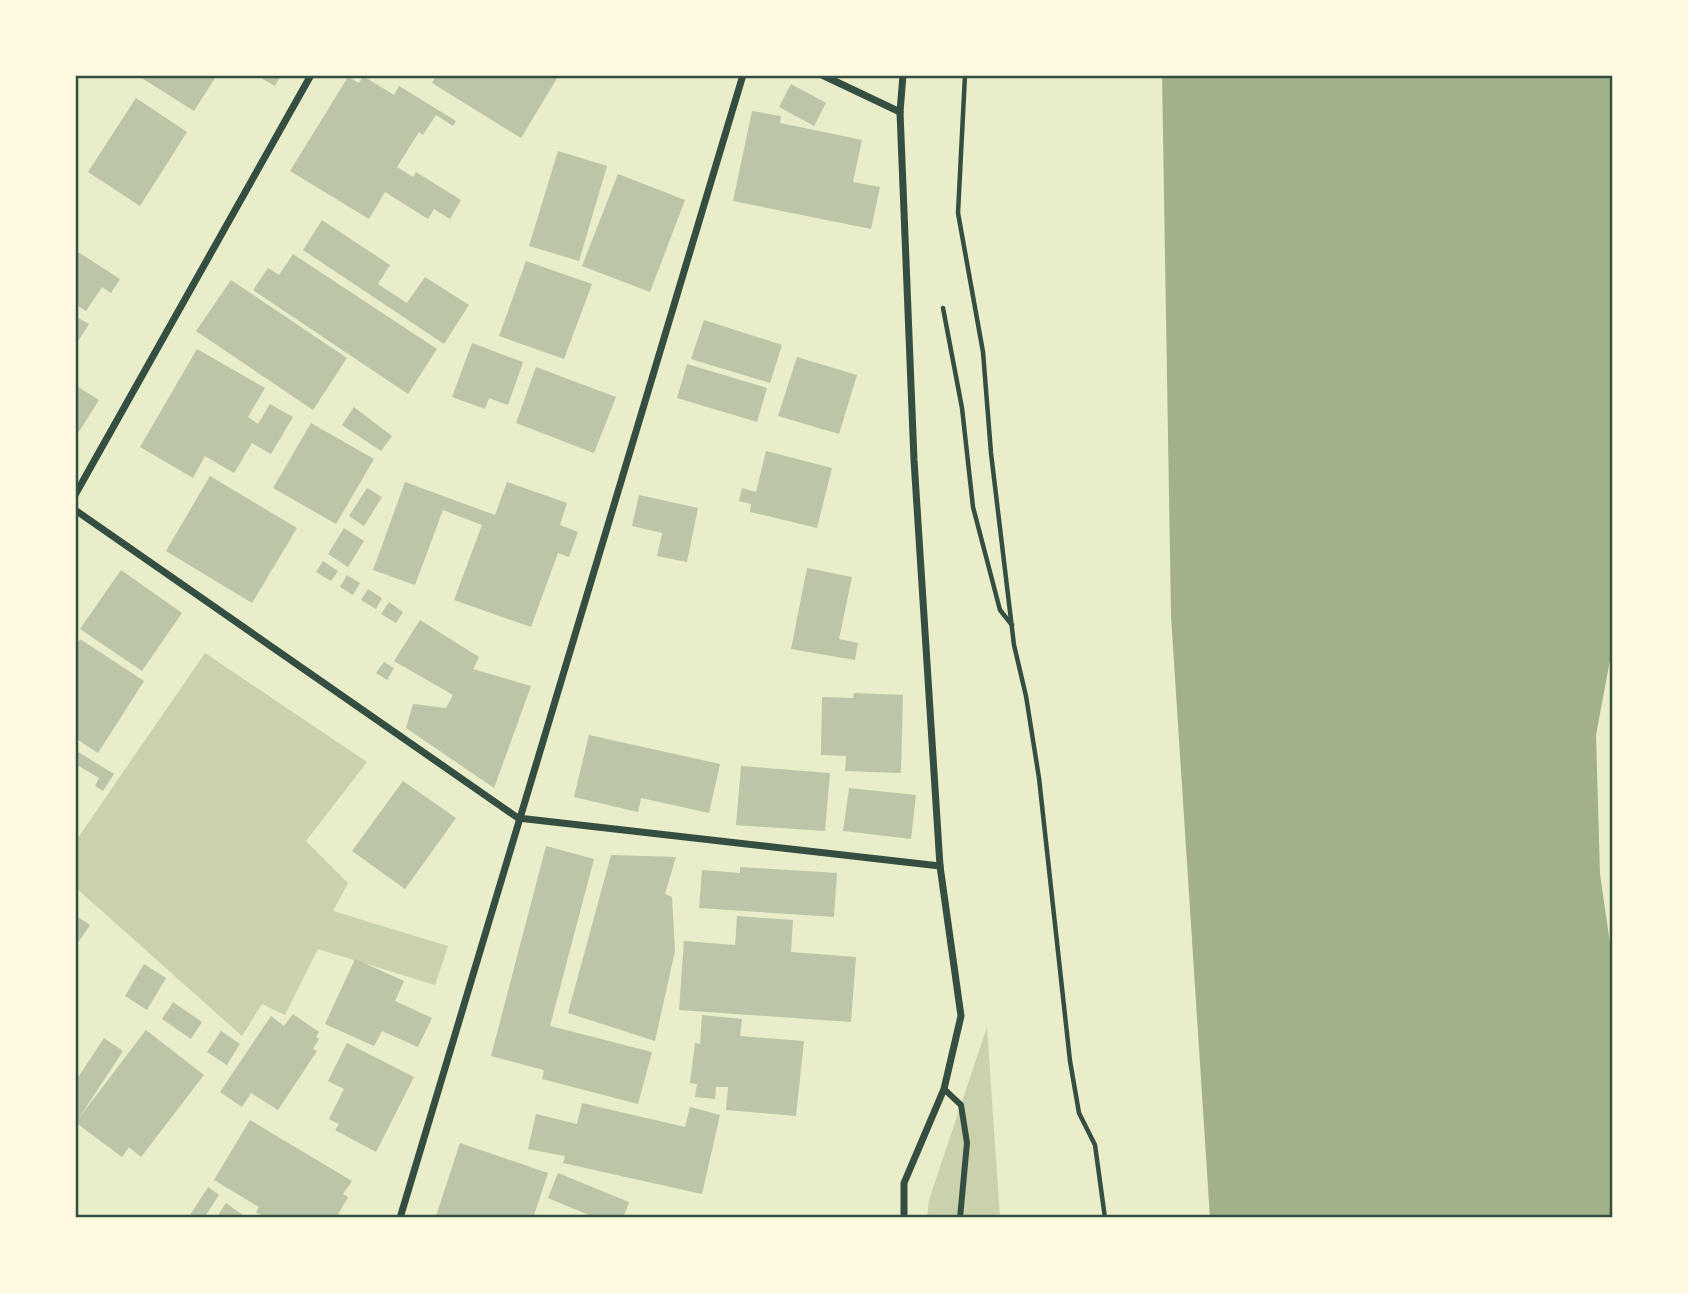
<svg xmlns="http://www.w3.org/2000/svg" width="1688" height="1293" viewBox="0 0 1688 1293" font-family="Ubuntu,sans-serif">
<style>
.green{fill:#cad2ad}
.water{fill:#a3b18a}
.building{fill:#bcc5a7}
.lines{fill:none;stroke-linecap:round;stroke-linejoin:round}
.path{stroke:#344e41;stroke-width:4.5}
.pedestrian{stroke:#344e41;stroke-width:6}
.minor{stroke:#344e41;stroke-width:7}
.neatline{fill:none;stroke:#344e41;stroke-width:2.5}
</style>
<rect width="100%" height="100%" fill="#e9edc9"/>
<g class="green">
<polygon points="205,653 367,762 306,841 348,883 333,911 448,946 435,985 318,949 285,1015 262,1004 242,1036 75,887 75,842"/>
<polygon points="987,1027 1000,1218 927,1218 929,1200"/>
</g>
<polygon class="water" points="1162,75 1613,75 1613,644 1596,735 1600,874 1613,964 1613,1218 1210,1218 1171,616"/>
<g class="building">
<polygon points="137,75 217,75 194,111"/>
<polygon points="256,75 281,75 275,86"/>
<polygon points="436,75 559,75 521,138 432,83"/>
<polygon points="363,76 394,95 399,86 456,121 453,126 436,115 423,135 419,132 397,167 413,177 416,172 461,200 450,219 434,209 428,219 385,192 369,219 290,171 348,77 359,83"/>
<polygon points="791,84 826,103 814,126 779,107"/>
<polygon points="136,98 187,132 140,206 88,172"/>
<polygon points="752,111 781,116 780,123 862,140 853,182 880,187 871,229 733,201"/>
<polygon points="558,151 607,166 579,261 529,246"/>
<polygon points="618,174 685,200 650,292 582,266"/>
<polygon points="322,220 390,265 378,284 407,303 425,277 469,305 444,344 303,250"/>
<polygon points="75,250 120,279 111,293 102,287 86,311 75,304"/>
<polygon points="293,254 437,349 408,394 253,290 268,268 279,275"/>
<polygon points="526,261 592,284 564,359 499,336"/>
<polygon points="231,280 347,358 313,410 196,331"/>
<polygon points="75,316 89,324 77,343 75,342"/>
<polygon points="704,320 782,345 770,383 691,359"/>
<polygon points="472,343 523,362 508,405 489,398 485,409 452,397"/>
<polygon points="197,349 265,388 248,417 258,424 270,404 293,417 271,454 252,443 234,473 205,456 193,478 140,447"/>
<polygon points="797,357 857,375 839,434 778,416"/>
<polygon points="687,364 767,388 757,422 677,398"/>
<polygon points="536,367 616,397 594,453 516,423"/>
<polygon points="75,385 99,400 75,438"/>
<polygon points="354,407 392,436 381,451 342,425"/>
<polygon points="311,423 374,459 336,524 273,488"/>
<polygon points="766,451 832,468 817,528 750,512 751,504 739,501 742,488 756,492"/>
<polygon points="210,476 297,528 252,603 166,551"/>
<polygon points="405,482 495,515 507,482 567,503 560,525 578,532 569,557 558,553 531,627 454,600 482,525 443,510 415,585 373,570"/>
<polygon points="367,488 382,497 364,526 349,516"/>
<polygon points="639,495 698,508 687,562 657,556 662,533 632,526"/>
<polygon points="344,528 364,541 348,567 328,554"/>
<polygon points="323,561 338,571 331,581 316,572"/>
<polygon points="807,568 852,577 839,639 858,643 855,660 791,649"/>
<polygon points="121,570 182,613 142,671 80,629"/>
<polygon points="347,575 360,583 353,595 340,587"/>
<polygon points="368,589 382,598 376,609 361,600"/>
<polygon points="389,602 403,612 396,623 381,614"/>
<polygon points="420,620 479,657 473,669 531,686 494,788 406,728 413,704 446,708 453,695 394,661"/>
<polygon points="80,639 144,681 98,753 75,738 75,646"/>
<polygon points="384,662 394,668 387,680 376,673"/>
<polygon points="854,693 903,695 901,773 845,771 846,756 821,755 822,697 853,698"/>
<polygon points="589,735 720,764 709,813 641,798 638,812 574,797"/>
<polygon points="75,750 114,774 103,791 95,786 99,778 77,765 75,767"/>
<polygon points="741,766 830,773 825,831 736,825"/>
<polygon points="403,781 456,818 405,889 352,851"/>
<polygon points="849,788 916,795 911,839 843,831"/>
<polygon points="546,846 594,859 550,1026 652,1052 638,1104 542,1079 544,1070 491,1056"/>
<polygon points="611,855 676,857 665,894 672,897 675,951 655,1041 568,1013"/>
<polygon points="740,867 837,873 834,917 699,908 702,870 740,873"/>
<polygon points="75,915 90,925 75,947"/>
<polygon points="737,916 793,920 791,952 856,957 851,1022 679,1010 684,941 735,945"/>
<polygon points="355,959 404,981 395,1001 432,1018 418,1047 382,1031 374,1046 325,1024"/>
<polygon points="144,964 166,978 147,1010 125,996"/>
<polygon points="173,1002 202,1022 191,1039 162,1019"/>
<polygon points="293,1014 319,1032 316,1037 319,1039 313,1049 317,1051 278,1110 251,1093 242,1107 220,1092 271,1016 284,1026"/>
<polygon points="702,1015 742,1019 740,1036 804,1041 796,1116 726,1110 728,1087 716,1087 715,1099 695,1097 697,1084 690,1083 695,1043 700,1044"/>
<polygon points="146,1030 204,1075 141,1157 129,1147 122,1157 75,1122 75,1073 79,1076 104,1038 123,1051 79,1118"/>
<polygon points="221,1031 240,1044 227,1065 207,1052"/>
<polygon points="347,1043 414,1077 376,1152 335,1130 339,1124 329,1119 344,1089 328,1081"/>
<polygon points="582,1103 685,1127 690,1107 720,1115 702,1194 563,1163 565,1156 528,1149 536,1114 577,1124"/>
<polygon points="250,1120 352,1181 343,1194 348,1197 336,1218 265,1218 256,1212 259,1207 214,1180"/>
<polygon points="460,1143 548,1173 533,1218 436,1216"/>
<polygon points="558,1173 629,1202 623,1218 596,1218 548,1198"/>
<polygon points="208,1187 219,1195 204,1218 188,1218"/>
<polygon points="226,1203 247,1218 216,1218"/>
</g>
<g class="lines">
<g class="path">
<polyline points="965,75 958,213 983,352 991,453 1014,645 1026,696 1039,778 1070,1061 1079,1113 1095,1145 1105,1218"/>
<polyline points="943,308 962,408 973,507 1000,610 1012,625"/>
</g>
<polyline class="pedestrian" points="944,1089 961,1105 967,1143 960,1218"/>
<g class="minor">
<polyline points="822,75 900,112"/>
<polyline points="903,75 900,112 914,460 940,866 961,1016 944,1089 904,1183 904,1218"/>
<polyline points="75,495 311,75"/>
<polyline points="75,510 518,818 940,866"/>
<polyline points="400,1218 743,75"/>
</g>
</g>
<rect width="1688" height="1293" fill="none" stroke="#fefae0" stroke-width="154"/>
<rect x="77" y="77" width="1534" height="1139" class="neatline"/>
</svg>
